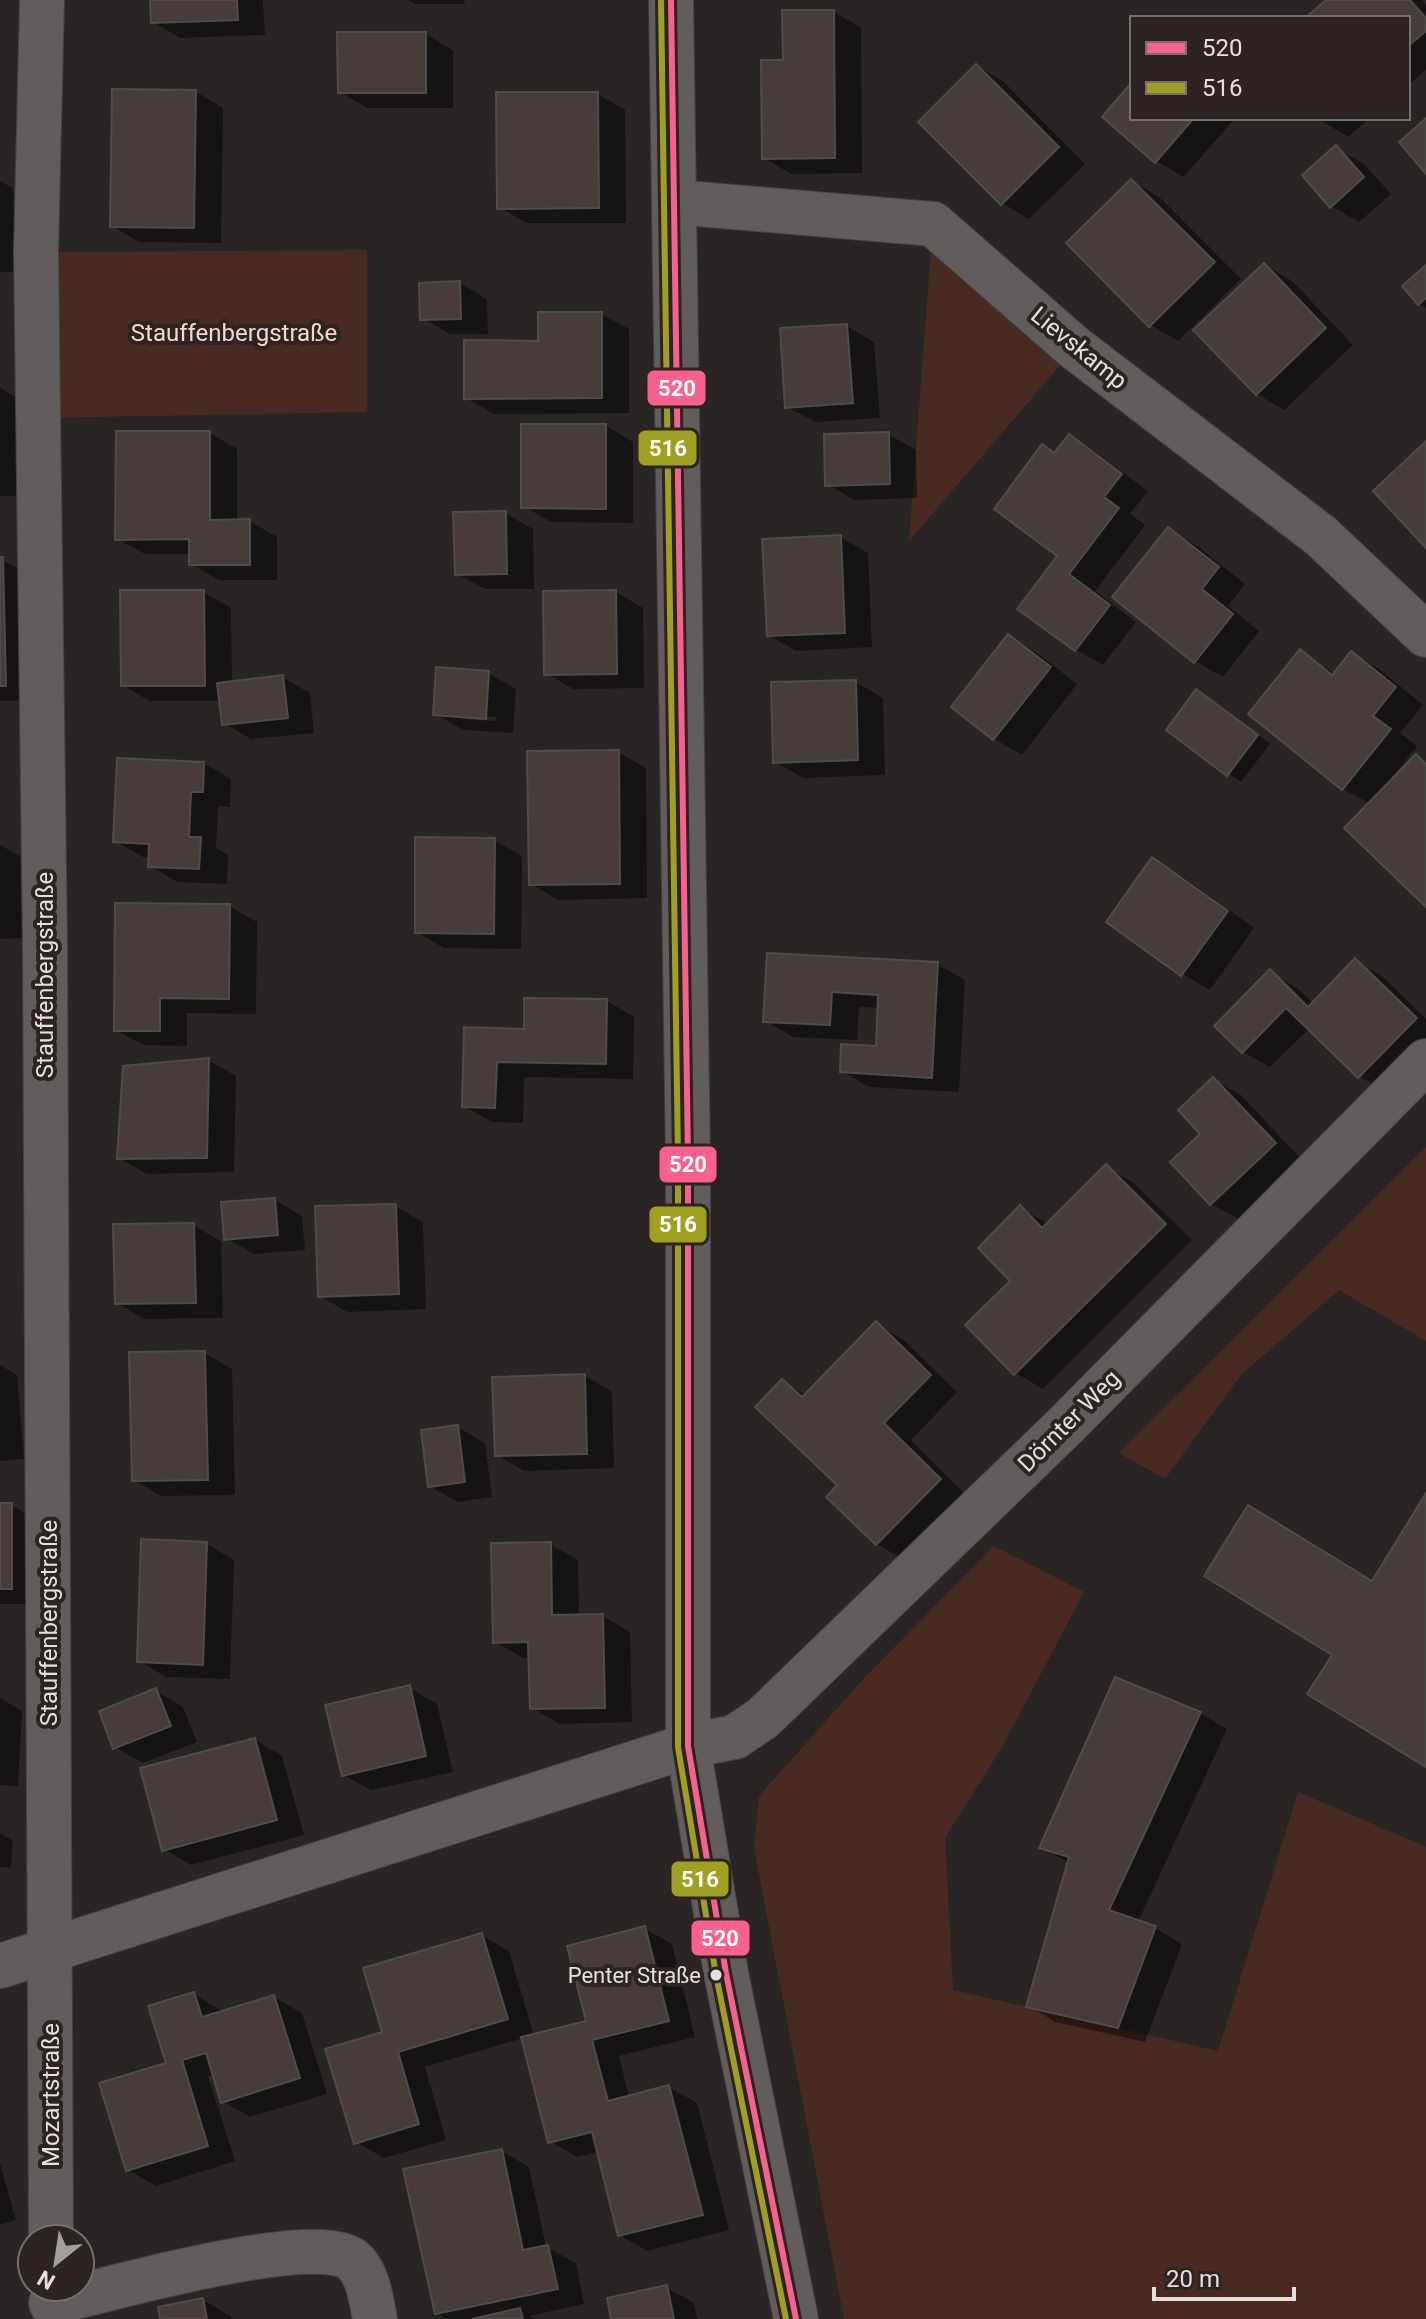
<svg xmlns="http://www.w3.org/2000/svg" width="1426" height="2319" viewBox="0 0 1426 2319" font-family="Roboto,sans-serif">
<style>
.green{fill:#492a23}
.shadow{fill:#0007;fill-rule:evenodd}
.building{fill:#463c3a;stroke:#4f4c4b;stroke-width:2}
.lines{fill:none;stroke-linecap:round;stroke-linejoin:round}
.minor-casing{stroke:#444140;stroke-width:46}
.minor{stroke:#605d5c;stroke-width:44}
.bus-1-casing{stroke:#2b2423;stroke-width:12}
.bus-2-casing{stroke:#2b2423;stroke-width:12}
.bus-1{stroke:#f8608e;stroke-width:6}
.bus-2{stroke:#a0a020;stroke-width:6}
.bus-dot{fill:#e5e0df;stroke:#2b2423;stroke-width:3}
.labels{text-anchor:middle;stroke-width:8;stroke-linejoin:round;paint-order:stroke}
.bus-label{font-size:22px;fill:#e5e0df;stroke:#2b2423;text-anchor:end}
.park-label{font-size:24px;fill:#f6d7cf;stroke:#2b2423}
.street-label{font-size:24px;fill:#e5e0df;stroke:#2b2423}
.line-badge{stroke:#2b2423;stroke-width:3}
.badge-label{font-size:22px;text-anchor:middle;font-weight:bold;fill:#fff}
</style>
<rect width="100%" height="100%" fill="#292525"/>
<g class="green">
<polygon points="933,224 1075,348 909,541"/>
<polygon points="367,250 367,412 38,418 36,252"/>
<polygon points="1426,1147 1426,1341 1339,1290 1241,1375 1165,1479 1119,1453"/>
<polygon points="994,1546 1084,1592 1001,1749 945,1838 953,1990 1218,2051 1298,1792 1426,1847 1426,2319 844,2319 754,1848 759,1796 866,1676"/>
</g>
<g class="shadow">
<polygon points="152,0 263,0 265,35 180,38 153,22"/>
<polygon points="408,0 464,0 465,4 415,4"/>
<polygon points="1329,0 1422,0 1426,5 1426,70 1408,85 1408,18 1308,18"/>
<polygon points="833,12 861,27 862,173 791,174 764,158 785,62"/>
<polygon points="426,34 453,50 453,108 367,108 340,92"/>
<polygon points="977,66 1004,82 1085,164 1029,219 1002,203"/>
<polygon points="1132,85 1132,118 1235,118 1184,177 1156,161 1105,116"/>
<polygon points="196,92 223,108 221,243 139,242 112,226"/>
<polygon points="598,94 625,110 626,223 526,223 499,207"/>
<polygon points="1317,118 1370,118 1348,137"/>
<polygon points="1336,148 1364,164 1391,194 1359,222 1331,206"/>
<polygon points="0,181 13,188 16,272 0,272"/>
<polygon points="1132,181 1159,197 1241,279 1178,341 1151,325"/>
<polygon points="1265,265 1292,281 1353,345 1284,410 1257,394"/>
<polygon points="1426,268 1426,308 1419,304"/>
<polygon points="460,283 487,299 488,334 450,334 422,318"/>
<polygon points="601,314 629,329 629,413 494,414 466,398 540,343"/>
<polygon points="847,326 874,342 880,418 815,422 787,407"/>
<polygon points="0,388 21,400 18,496 0,496"/>
<polygon points="606,426 633,442 633,523 551,522 523,506"/>
<polygon points="210,433 237,449 237,521 249,521 277,537 277,580 219,580 191,564 191,554 145,554 117,539"/>
<polygon points="888,434 916,450 917,498 854,500 827,484"/>
<polygon points="1069,437 1097,453 1148,491 1130,514 1145,525 1095,591 1136,622 1103,665 1076,650 1060,556"/>
<polygon points="505,513 533,529 534,589 485,589 457,574"/>
<polygon points="1168,529 1196,545 1245,584 1228,606 1259,631 1223,677 1195,661"/>
<polygon points="840,537 868,553 872,647 796,651 768,635"/>
<polygon points="0,559 30,575 33,700 0,701"/>
<polygon points="204,592 231,608 232,683 282,677 310,693 314,733 251,739 224,723 221,701 150,701 122,685"/>
<polygon points="616,592 643,608 644,688 573,689 546,673"/>
<polygon points="1009,636 1036,652 1077,684 1022,755 994,739 953,706"/>
<polygon points="1300,652 1336,674 1352,653 1379,669 1423,705 1400,733 1417,746 1396,773 1398,775 1416,756 1426,762 1426,904 1370,804 1343,789 1251,714"/>
<path d="M488,673L516,689L513,733L463,730L436,714ZM461,715L496,717V721L461,719Z"/>
<polygon points="855,682 883,698 885,775 803,778 775,762"/>
<polygon points="1210,699 1270,744 1241,782 1168,730"/>
<polygon points="618,752 646,768 647,898 558,900 531,884"/>
<polygon points="204,763 231,779 230,807 218,806 216,848 228,855 227,884 178,882 150,866 150,857 143,857 115,841"/>
<polygon points="494,840 522,856 521,949 444,948 417,932"/>
<polygon points="0,845 20,856 22,938 0,939"/>
<polygon points="1152,860 1180,875 1254,928 1210,990 1182,974 1109,921"/>
<polygon points="229,906 257,922 256,1014 187,1013 187,1046 143,1045 116,1030"/>
<polygon points="769,955 937,964 965,980 959,1092 869,1087 842,1071 878,1049 880,1008 859,1007 857,1040 793,1037 765,1021"/>
<polygon points="1356,961 1383,977 1426,1019 1426,1052 1387,1092 1359,1076 1310,1028 1270,1067 1243,1052 1270,972 1297,988 1313,1003"/>
<polygon points="607,1001 634,1017 633,1079 524,1077 523,1123 492,1122 464,1106 466,1029 525,1031"/>
<polygon points="208,1060 236,1076 234,1172 147,1174 119,1158"/>
<polygon points="1213,1080 1241,1095 1302,1160 1239,1219 1211,1204 1203,1134"/>
<polygon points="1107,1167 1134,1183 1192,1240 1043,1389 1016,1373 1013,1281 1020,1208 1049,1224"/>
<polygon points="275,1200 302,1216 305,1250 254,1254 226,1238"/>
<polygon points="395,1206 423,1222 426,1309 347,1312 320,1296"/>
<polygon points="193,1225 221,1241 223,1318 144,1319 117,1303"/>
<polygon points="876,1324 904,1340 957,1392 911,1440 967,1496 904,1560 877,1544 840,1485 783,1382 806,1395"/>
<polygon points="205,1353 232,1369 235,1495 161,1496 134,1480"/>
<polygon points="0,1365 17,1375 24,1459 0,1461"/>
<polygon points="585,1376 612,1392 614,1468 524,1471 497,1455"/>
<polygon points="457,1427 485,1443 492,1497 457,1502 430,1486"/>
<polygon points="0,1505 11,1505 39,1521 39,1604 0,1604"/>
<polygon points="207,1544 234,1560 230,1679 166,1677 139,1661"/>
<polygon points="550,1544 578,1560 579,1617 603,1616 630,1632 632,1722 560,1724 532,1708 530,1657 523,1658 495,1642"/>
<polygon points="409,1688 437,1704 453,1772 371,1790 343,1775"/>
<polygon points="156,1691 183,1707 197,1742 143,1763 115,1747"/>
<polygon points="0,1698 22,1711 18,1786 0,1785"/>
<polygon points="1200,1713 1227,1729 1138,1922 1155,1928 1182,1944 1145,2042 1056,2022 1028,2006 1069,1863 1041,1847"/>
<polygon points="255,1740 282,1756 304,1835 191,1865 164,1849"/>
<polygon points="0,1833 13,1841 11,1868 0,1867"/>
<polygon points="644,1928 672,1944 695,2037 619,2056 629,2097 669,2087 697,2103 729,2230 647,2251 620,2235 599,2152 577,2157 550,2141 523,2038 425,2067 446,2140 384,2158 356,2142 385,2033 482,1935 509,1951 534,2036 588,2022"/>
<polygon points="194,1994 221,2010 222,2013 274,1997 302,2013 327,2094 250,2117 223,2101 214,2074 208,2076 235,2161 156,2186 128,2170"/>
<polygon points="502,2151 529,2167 546,2247 576,2263 584,2304 529,2316 535,2319 447,2319 436,2313"/>
<polygon points="0,2163 16,2220 0,2225"/>
<polygon points="666,2287 694,2303 697,2319 614,2319"/>
<polygon points="203,2300 230,2316 231,2319 162,2319"/>
</g>
<g class="building">
<polygon points="150,0 237,0 238,20 151,23"/>
<polygon points="1326,0 1410,0 1426,18 1426,31 1408,46 1408,18 1305,18"/>
<polygon points="782,10 834,10 835,158 762,159 761,60 783,60"/>
<polygon points="337,32 426,32 426,93 338,93"/>
<polygon points="976,64 1059,147 1001,205 918,122"/>
<polygon points="1132,82 1132,118 1194,118 1155,163 1102,117"/>
<polygon points="112,89 196,90 194,228 110,227"/>
<polygon points="496,92 598,92 599,208 497,209"/>
<polygon points="1426,118 1426,174 1399,142"/>
<polygon points="1336,145 1364,177 1330,208 1302,175"/>
<polygon points="1131,179 1215,262 1149,327 1066,243"/>
<polygon points="1264,263 1326,328 1256,395 1193,330"/>
<polygon points="1426,265 1426,298 1418,305 1402,286"/>
<polygon points="460,281 461,319 420,320 419,283"/>
<polygon points="538,312 602,312 602,398 464,399 464,340 538,341"/>
<polygon points="847,324 853,403 785,408 780,328"/>
<polygon points="521,424 606,424 606,509 521,508"/>
<polygon points="116,431 210,431 210,520 250,519 250,565 189,565 189,539 115,540"/>
<polygon points="889,432 890,484 825,486 824,434"/>
<polygon points="1069,434 1122,474 1104,497 1119,508 1069,574 1110,605 1075,651 1017,609 1057,556 994,509 1042,444 1054,453"/>
<polygon points="1426,441 1426,548 1373,491"/>
<polygon points="506,511 507,574 455,575 453,512"/>
<polygon points="1168,527 1219,567 1202,589 1233,614 1194,663 1112,597"/>
<polygon points="841,535 845,633 767,636 762,539"/>
<polygon points="0,557 3,557 6,686 0,686"/>
<polygon points="120,590 204,590 205,686 121,686"/>
<polygon points="616,590 617,674 544,675 543,591"/>
<polygon points="1008,634 1051,667 993,740 951,707"/>
<polygon points="1300,649 1332,675 1351,651 1396,687 1373,716 1391,729 1342,790 1248,714"/>
<polygon points="436,667 489,671 486,719 433,715"/>
<polygon points="283,675 288,718 222,725 217,683"/>
<polygon points="856,680 858,760 773,763 771,682"/>
<polygon points="1196,689 1258,735 1227,776 1166,730"/>
<polygon points="619,750 620,884 529,885 527,751"/>
<polygon points="1416,754 1426,764 1426,907 1344,828"/>
<polygon points="117,758 204,762 203,792 191,792 189,837 201,837 199,869 148,867 149,844 113,842"/>
<polygon points="415,837 495,838 494,934 415,933"/>
<polygon points="1152,857 1228,911 1181,976 1106,922"/>
<polygon points="115,903 230,904 229,999 160,998 160,1031 114,1031"/>
<polygon points="767,953 938,962 932,1078 840,1072 841,1044 876,1046 878,995 832,992 830,1025 763,1022"/>
<polygon points="1355,958 1417,1018 1358,1078 1286,1008 1242,1053 1214,1026 1270,969 1308,1007"/>
<polygon points="524,998 607,999 606,1064 497,1062 495,1108 462,1107 464,1027 524,1029"/>
<polygon points="209,1058 207,1158 117,1159 123,1066"/>
<polygon points="1213,1077 1276,1143 1210,1205 1170,1162 1200,1134 1178,1110"/>
<polygon points="1106,1164 1166,1224 1014,1375 965,1325 1010,1281 978,1248 1020,1205 1042,1228"/>
<polygon points="275,1198 278,1235 224,1240 221,1202"/>
<polygon points="396,1204 399,1294 318,1297 315,1206"/>
<polygon points="194,1223 196,1303 115,1304 113,1224"/>
<polygon points="876,1321 931,1375 884,1423 941,1479 876,1545 826,1497 837,1485 755,1407 782,1379 802,1397"/>
<polygon points="205,1351 208,1480 132,1481 129,1352"/>
<polygon points="585,1374 587,1454 495,1456 492,1377"/>
<polygon points="458,1425 465,1482 428,1487 421,1430"/>
<polygon points="1426,1493 1426,1767 1307,1694 1332,1655 1204,1576 1248,1505 1372,1581"/>
<rect x="0" y="1503" width="12" height="86"/>
<polygon points="141,1539 207,1542 203,1665 137,1662"/>
<polygon points="551,1542 552,1615 603,1614 605,1708 530,1709 528,1642 493,1643 491,1543"/>
<polygon points="1115,1677 1201,1712 1109,1910 1156,1926 1118,2028 1026,2007 1069,1857 1039,1848"/>
<polygon points="410,1685 426,1756 342,1776 325,1705"/>
<polygon points="156,1688 171,1726 113,1749 99,1711"/>
<polygon points="255,1738 277,1820 162,1851 140,1768"/>
<polygon points="645,1926 669,2021 592,2040 608,2101 669,2085 703,2215 618,2236 592,2132 548,2143 521,2037 586,2021 567,1946"/>
<polygon points="482,1933 508,2019 398,2052 419,2124 354,2144 325,2049 382,2032 363,1968"/>
<polygon points="194,1992 202,2017 274,1995 300,2078 221,2103 206,2053 182,2060 208,2146 126,2171 99,2083 166,2063 148,2006"/>
<polygon points="502,2149 523,2250 548,2245 558,2289 435,2314 403,2169"/>
<polygon points="667,2285 674,2319 611,2319 607,2298"/>
<polygon points="203,2298 207,2319 160,2319 158,2307"/>
<polygon points="520,2308 523,2319 472,2319"/>
</g>
<g class="lines">
<defs>
<g id="minor">
<polyline points="42,0 36,252 45,946 51,2239"/>
<polyline points="671,0 688,1159 688,1746 726,1973 796,2319"/>
<polyline points="675,202 933,224 1075,348 1321,536 1426,635"/>
<polyline points="0,1966 688,1746 735,1737 763,1718 1065,1426 1426,1061"/>
<path d="M51,2303C101,2292 323,2227 355,2262C369,2277 371,2300 375,2319"/>
</g>
</defs>
<use href="#minor" class="minor-casing"/>
<use href="#minor" class="minor"/>
<defs>
<polyline id="bus-1" points="671,0 688,1159 688,1746 726,1973 796,2319"/>
<polyline id="bus-2" points="661,0 678,1159 678,1747 716,1975 786,2319"/>
</defs>
<use href="#bus-1" class="bus-1-casing"/>
<use href="#bus-2" class="bus-2-casing"/>
<use href="#bus-1" class="bus-1"/>
<use href="#bus-2" class="bus-2"/>
</g>
<circle class="bus-dot" cx="716" cy="1975" r="7"/>
<g class="labels">
<g class="bus-label">
<text x="701" y="1983">Penter Straße</text>
</g>
<g class="park-label">
<text x="234" y="341">Stauffenbergstraße</text>
</g>
<g class="street-label">
<text transform="translate(1079 348) rotate(39)" y="8">Lievskamp</text>
<text transform="translate(45 975) rotate(-90)" y="8">Stauffenbergstraße</text>
<text transform="translate(1069 1421) rotate(-45)" y="8">Dörnter Weg</text>
<text transform="translate(49 1623) rotate(-90)" y="8">Stauffenbergstraße</text>
<text transform="translate(51 2095) rotate(-90)" y="8">Mozartstraße</text>
</g>
</g>
<g class="line-badge">
<rect x="646" y="369" width="61" height="38" rx="8" fill="#f8608e"/>
<rect x="637" y="429" width="61" height="38" rx="8" fill="#a0a020"/>
<rect x="658" y="1145" width="60" height="39" rx="8" fill="#f8608e"/>
<rect x="648" y="1205" width="60" height="39" rx="8" fill="#a0a020"/>
<rect x="670" y="1860" width="60" height="38" rx="8" fill="#a0a020"/>
<rect x="690" y="1919" width="61" height="38" rx="8" fill="#f8608e"/>
</g>
<g class="badge-label">
<text x="677" y="396">520</text>
<text x="668" y="456">516</text>
<text x="688" y="1172">520</text>
<text x="678" y="1232">516</text>
<text x="700" y="1887">516</text>
<text x="720" y="1946">520</text>
</g>
<rect x="1130" y="16" width="280" height="104" fill="#2b2423" stroke="#756f6e" stroke-width="2"/>
<rect x="1146" y="42" width="40" height="12" fill="#f8608e" stroke="#756f6e" stroke-width="2"/>
<text x="1202" y="56" font-size="24" fill="#e5e0df">520</text>
<rect x="1146" y="82" width="40" height="12" fill="#a0a020" stroke="#756f6e" stroke-width="2"/>
<text x="1202" y="96" font-size="24" fill="#e5e0df">516</text>
<g transform="translate(56 2263) rotate(210)"><circle r="38" fill="#2b2423" stroke="#756f6e" stroke-width="2"/>
<path d="M0-6L14 30L0 20L-14 30Z" fill="#a39f9e"/>
<text y="-12" font-size="22" font-weight="bold" text-anchor="middle" fill="#e5e0df">N</text>
</g>
<path d="M1154 2287v12h140v-12" fill="none" stroke="#e5e0df" stroke-width="4"/>
<text x="1166" y="2287" font-size="24" fill="#e5e0df" stroke="#2b2423" stroke-width="6" paint-order="stroke">20 m</text>
</svg>
